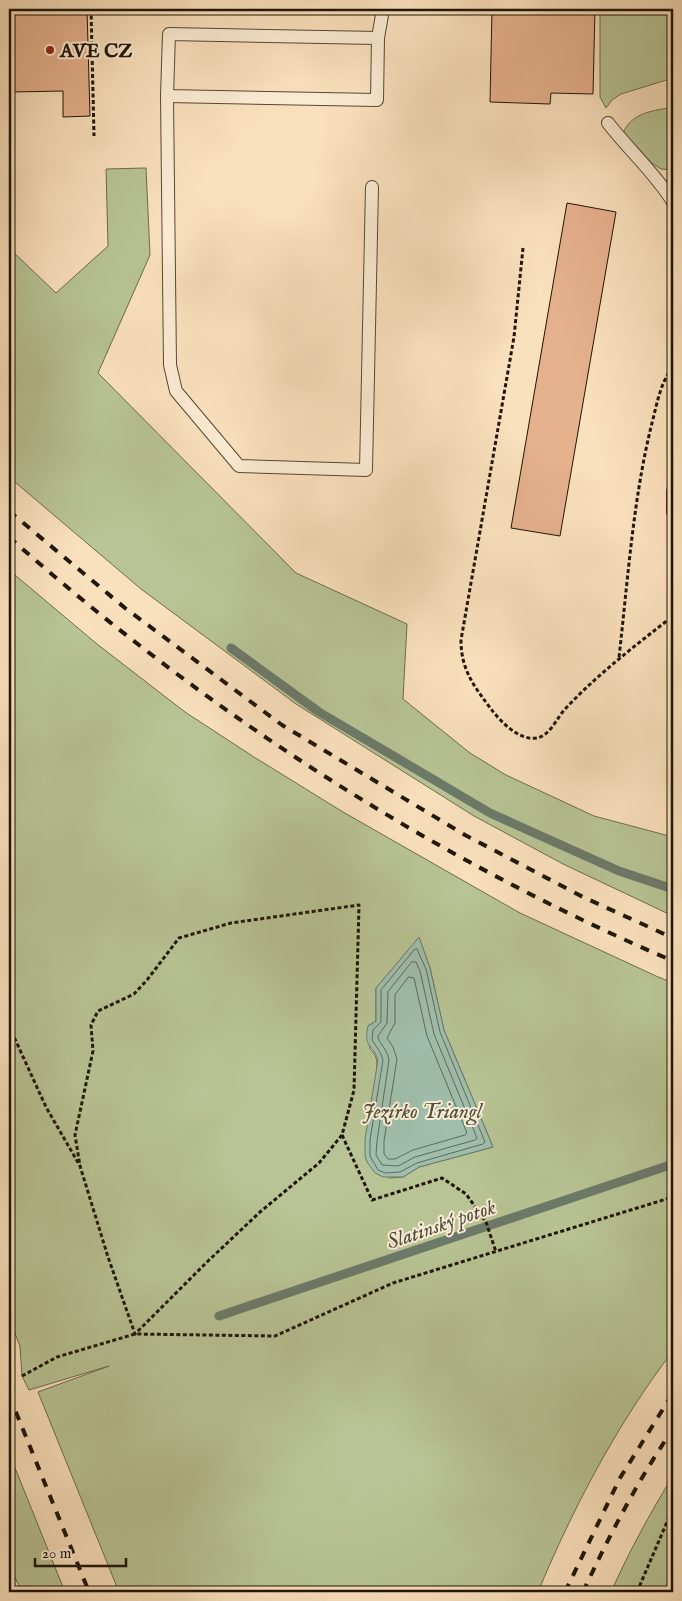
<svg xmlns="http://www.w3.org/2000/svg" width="682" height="1601" viewBox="0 0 682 1601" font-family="'IM FELL English',serif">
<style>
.green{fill:#b8c495;stroke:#6c6c4e;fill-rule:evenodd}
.water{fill:#9fbeac;stroke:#6c7a6a}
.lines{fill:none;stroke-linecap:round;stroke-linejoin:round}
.shore{stroke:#5f6a5a;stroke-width:1}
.stream{stroke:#6c7a6a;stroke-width:9}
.building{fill:#e6b18d;stroke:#1f1508}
.lane-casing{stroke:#564835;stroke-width:14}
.path{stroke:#1f1508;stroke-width:3;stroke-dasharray:4 2.5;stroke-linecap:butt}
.lane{stroke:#fcecd4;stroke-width:12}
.rail{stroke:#1f1508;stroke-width:4;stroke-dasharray:9 9;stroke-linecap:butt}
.poi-dot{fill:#8f2418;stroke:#fcecd4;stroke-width:2}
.labels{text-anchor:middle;stroke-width:4;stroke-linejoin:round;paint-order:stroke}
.poi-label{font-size:20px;font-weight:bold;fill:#1f1508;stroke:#fcecd4;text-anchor:start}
.water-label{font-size:21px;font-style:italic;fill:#4c5041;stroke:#fcecd4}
</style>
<rect width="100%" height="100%" fill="#fae1bd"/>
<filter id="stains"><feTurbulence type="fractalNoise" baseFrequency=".004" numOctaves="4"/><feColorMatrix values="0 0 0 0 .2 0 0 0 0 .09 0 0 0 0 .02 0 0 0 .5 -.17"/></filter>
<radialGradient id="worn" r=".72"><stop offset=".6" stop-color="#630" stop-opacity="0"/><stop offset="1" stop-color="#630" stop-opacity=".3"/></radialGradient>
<g class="green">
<polygon points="600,9 673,9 673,78 621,94 612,100 606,108 600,97"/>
<path d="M673,107V170L661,169L649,161L623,133C632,112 653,111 673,107Z"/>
<polygon points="146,168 150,255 98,373 296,573 407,624 403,699 470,753 506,775 594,816 673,837 673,916 563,864 474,816 296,704 141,589 9,477 9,248 56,293 108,246 106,169"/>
<path d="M9,570L97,644L185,712L254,757L343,812L520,913L656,976L673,983V1351C618,1422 572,1510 538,1592H119L38,1392L109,1366L29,1390L22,1376L20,1346L9,1319ZM419,938L430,968L444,1030L493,1147L419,1167L403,1177L389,1178L376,1076C377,1064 379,1057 370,1049L368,1026L376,1021V988Z"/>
<polygon points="9,1453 65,1592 22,1592 9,1565"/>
<path d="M673,1476V1592H611C629,1552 650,1513 673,1476Z"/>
</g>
<path class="water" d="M419,937L430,968L444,1030L493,1147L419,1167L403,1177H383L375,1173L367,1162L365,1156V1139L378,1060C373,1044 363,1048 368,1026L376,1021V988Z"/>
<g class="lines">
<g class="shore">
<polygon points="417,949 426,969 440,1032 485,1142 483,1144 417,1163 400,1172 385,1173 378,1170 370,1156 370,1140 383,1060 380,1052 372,1040 373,1030 381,1022 381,990 414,950"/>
<path d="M412,962H416L420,971L434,1034L477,1138L475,1140L415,1157L398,1166L382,1165L376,1155L377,1141L389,1060C387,1048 378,1043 378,1036L387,1023L388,992Z"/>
<polygon points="409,977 414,978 427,1036 467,1133 465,1135 413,1150 395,1159 388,1159 384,1154 384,1141 397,1059 393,1047 387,1038 395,1023 395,995"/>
</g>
<g class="stream">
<polyline points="231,648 319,712 490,813 619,871 673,889"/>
<polyline points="219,1316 673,1164"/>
</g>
</g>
<g class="building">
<polygon points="11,9 87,9 90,116 63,117 63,91 13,92"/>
<polygon points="492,9 595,9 593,94 551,93 550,104 490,102"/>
<polygon points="567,203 616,212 560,536 511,528"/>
</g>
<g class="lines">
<defs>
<g id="lane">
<polyline points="378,38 169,34 167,96 377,100 378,38 383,9"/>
<polyline points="167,96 170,365 176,391 239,466 366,470 372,187"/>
<path d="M608,123C629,150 655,173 673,202"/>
<polyline points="673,491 673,512"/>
</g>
</defs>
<use href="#lane" class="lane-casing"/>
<g class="path">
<polyline points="91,9 94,136"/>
<path d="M523,248L514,337L461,640C461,670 474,686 491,709C501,722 519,741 537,738C551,735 557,717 566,708C599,673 636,645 673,616"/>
<path d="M619,657C628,579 633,499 652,423C657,404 660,383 673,367"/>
<polyline points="9,1026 46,1107 80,1166 108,1257 135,1334 207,1262 260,1212 319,1163 342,1135 354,1090 359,905 231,923 179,938 147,980 134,994 98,1011 91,1025 93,1051 75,1135 80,1166"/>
<polyline points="342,1135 372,1200 442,1178 466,1194 486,1222 496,1252"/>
<polyline points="22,1376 57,1357 135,1334 275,1336 393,1283 673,1197"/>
<polyline points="637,1592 673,1508"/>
</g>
<use href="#lane" class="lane"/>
<g class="rail">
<polyline points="9,511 125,608 282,725 465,835 583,897 673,938"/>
<path d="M9,537C206,712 430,857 673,961"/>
<polyline points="9,1395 89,1592"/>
<polyline points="565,1592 620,1478 673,1393"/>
<path d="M583,1592C609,1536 638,1480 673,1429"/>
</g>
</g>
<circle class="poi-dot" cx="50" cy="50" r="5"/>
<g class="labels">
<g class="poi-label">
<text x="60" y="57">AVE CZ</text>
</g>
<g class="water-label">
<text x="422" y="1118">Jezírko Triangl</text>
<text transform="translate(441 1224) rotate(-19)" y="7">Slatinský potok</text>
</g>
</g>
<rect width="682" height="1601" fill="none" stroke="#fae1bd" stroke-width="30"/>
<rect x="10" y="10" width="662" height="1581" fill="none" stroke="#1f1508" stroke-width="2.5"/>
<rect x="15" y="15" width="652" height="1571" fill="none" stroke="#1f1508"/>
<path d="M35 1558v8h91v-8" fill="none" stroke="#1f1508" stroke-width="2.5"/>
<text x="42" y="1558" font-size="15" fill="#1f1508" stroke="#fcecd4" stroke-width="4" paint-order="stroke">20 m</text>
<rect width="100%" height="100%" filter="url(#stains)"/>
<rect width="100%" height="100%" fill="url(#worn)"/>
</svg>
